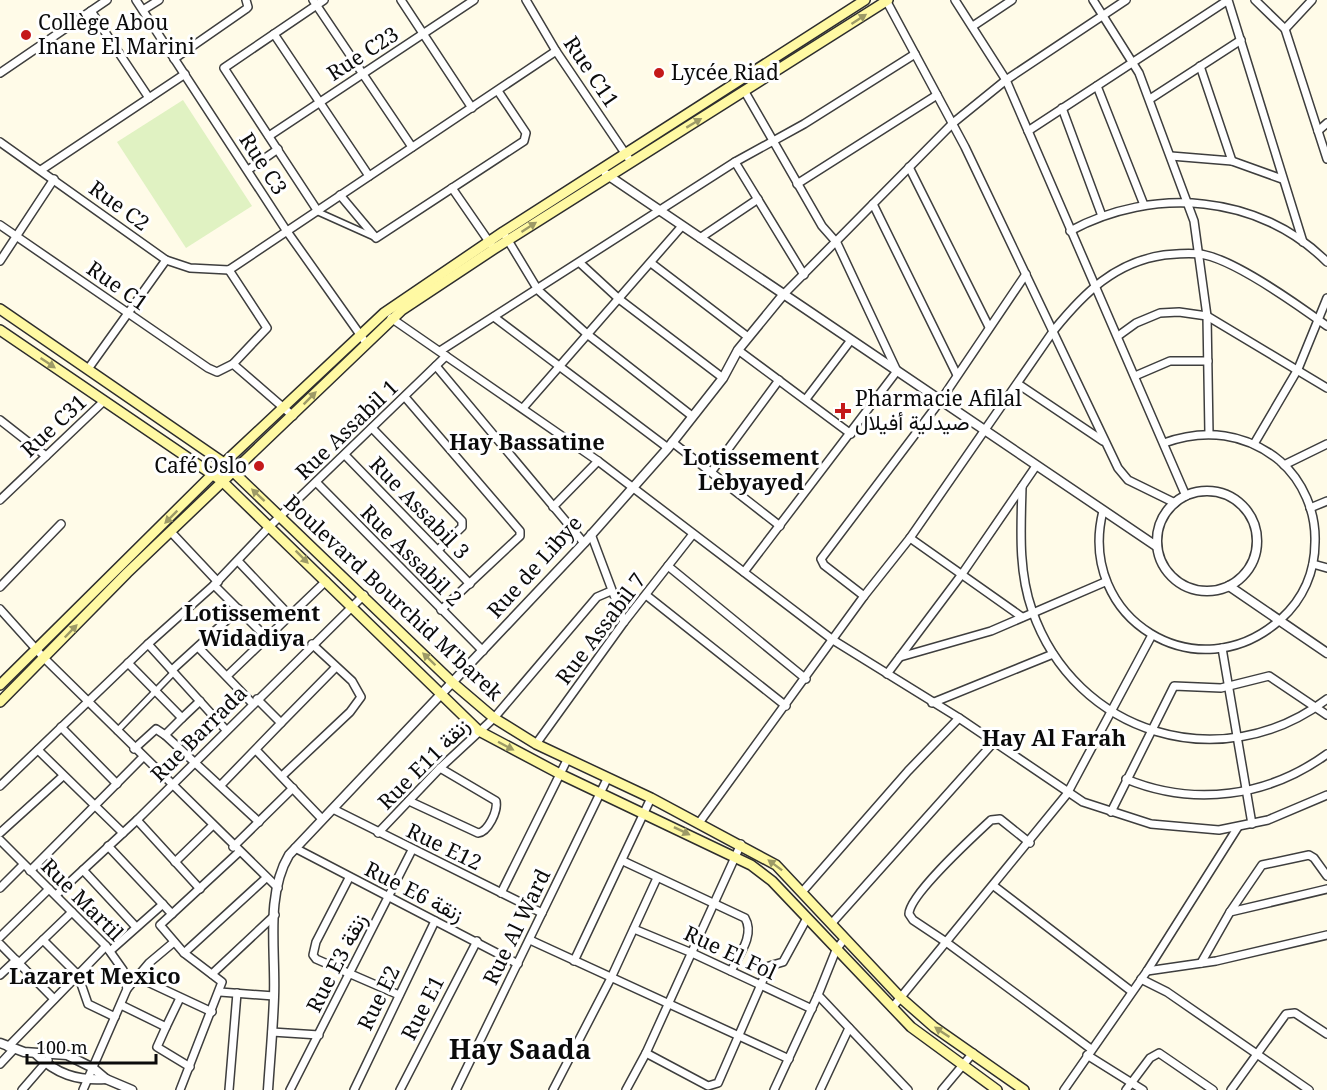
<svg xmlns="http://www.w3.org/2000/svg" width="1327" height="1090" viewBox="0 0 1327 1090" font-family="'Noto Serif',Vazirmatn,serif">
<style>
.pitch{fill:#e0f2c2}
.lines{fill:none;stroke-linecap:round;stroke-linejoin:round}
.pedestrian-casing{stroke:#3e3e3e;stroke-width:8}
.minor-casing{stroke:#3e3e3e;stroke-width:10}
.tertiary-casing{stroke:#3e3e3e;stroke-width:11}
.secondary-casing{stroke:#2d2d2d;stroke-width:12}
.pedestrian{stroke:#fff;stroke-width:5}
.minor{stroke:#fff;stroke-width:7}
.tertiary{stroke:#fff;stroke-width:8}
.secondary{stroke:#fff9a3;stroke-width:9}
.oneway{fill:#9d9a66}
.poi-dot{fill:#c4191a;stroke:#fff;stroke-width:2}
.labels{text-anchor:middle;stroke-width:6;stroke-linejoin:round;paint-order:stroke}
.poi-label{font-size:21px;fill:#0b0b0b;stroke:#fff;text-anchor:start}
.street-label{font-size:21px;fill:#0b0b0b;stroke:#fff}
.neighbourhood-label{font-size:22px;font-weight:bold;fill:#0b0b0b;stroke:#fff}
.district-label{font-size:27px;font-weight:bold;fill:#0b0b0b;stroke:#fff}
</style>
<rect width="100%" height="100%" fill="#fffbe8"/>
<polygon class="pitch" points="183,100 252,206 186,248 117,142"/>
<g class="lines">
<defs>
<g id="pedestrian">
<polyline points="316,211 374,237"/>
<polyline points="117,731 174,672"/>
</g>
<g id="minor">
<polyline points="136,0 286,230 366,343"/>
<polyline points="313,0 412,147"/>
<polyline points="401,0 472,108"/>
<polyline points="526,0 556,51 631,162"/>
<polyline points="886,0 965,147 1118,468 1128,480 1175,503"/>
<polyline points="955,0 1006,80 1186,496"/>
<polyline points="1093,0 1139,73 1194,221 1207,316 1209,434"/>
<polyline points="1255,0 1285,29 1327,159"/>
<polyline points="143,10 159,0"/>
<polyline points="91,11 149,98"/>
<polyline points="973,26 1012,0"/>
<polyline points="1285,29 1312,0"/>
<polyline points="274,34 369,176"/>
<polyline points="174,59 246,9 248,7 246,0"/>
<polyline points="1200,66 1232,161"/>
<polyline points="0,73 107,0"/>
<polyline points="1097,86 1144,205"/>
<polyline points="1150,99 1241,40"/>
<polyline points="1062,108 1102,216"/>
<polyline points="1028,131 1228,0 1303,242"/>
<polyline points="1318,131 1327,123"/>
<polyline points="269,136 474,0"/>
<polyline points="0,142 166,260 190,268 229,270"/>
<polyline points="1171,156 1232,161 1282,179"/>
<polyline points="735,162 804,275"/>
<polyline points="909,167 989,327"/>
<polyline points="41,170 185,74"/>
<polyline points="248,170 278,149"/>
<polyline points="797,184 937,95"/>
<polyline points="452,188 492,246"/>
<polyline points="340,195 376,238 524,141 526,133 498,91"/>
<polyline points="873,204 957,375"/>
<polyline points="317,210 224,68 324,0"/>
<polyline points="0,225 208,368 217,372 233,364 267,328 229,270"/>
<path d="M1070,231C1153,186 1259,194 1327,262"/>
<polyline points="506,237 538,290 587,334 692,416"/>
<polyline points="700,238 758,199"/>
<polyline points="0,261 54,179"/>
<polyline points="580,263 619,299 723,378"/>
<polyline points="651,263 748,337"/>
<polyline points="229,270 556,51"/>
<polyline points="783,295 953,123 1006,80 1126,0"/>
<polyline points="494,317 668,448"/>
<polyline points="391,318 598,461 833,640 959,718 1083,802 1151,824 1219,830 1268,820 1327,795"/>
<polyline points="1118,336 1136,323 1160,313 1179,312 1207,316 1327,388"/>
<polyline points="738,350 851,434"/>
<polyline points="440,351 735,162 804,124 915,54"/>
<polyline points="233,364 293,416"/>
<polyline points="436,366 584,543"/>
<polyline points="88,369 166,260"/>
<polyline points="1135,376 1170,361 1208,361"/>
<polyline points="1018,384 1103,441"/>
<polyline points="405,397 520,531 520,536 441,610"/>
<polyline points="806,399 851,340"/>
<polyline points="523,408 682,226"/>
<polyline points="0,420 46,456"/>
<polyline points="372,428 462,521 462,527 438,550"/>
<polyline points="672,442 780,526"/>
<polyline points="1254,444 1298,369 1327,298"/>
<polyline points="345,455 470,584"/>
<polyline points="1284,465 1327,444"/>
<polyline points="712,471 779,380"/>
<polyline points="317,483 483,651"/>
<path d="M1022,487C1021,528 1018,570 1032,610C1075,735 1222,779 1327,699"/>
<polyline points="0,500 104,401"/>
<polyline points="553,507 598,461"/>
<polyline points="1310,508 1327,501"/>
<path d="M1103,511C1076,619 1198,694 1281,619C1303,599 1315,572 1315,542C1316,512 1303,481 1280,461C1246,433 1205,428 1164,443"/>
<polyline points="171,532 218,582"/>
<polyline points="591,534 624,622"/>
<polyline points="910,538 1022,617"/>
<polyline points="238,561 291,617"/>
<polyline points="1313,564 1327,568"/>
<polyline points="668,566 806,679"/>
<polyline points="744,572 897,371 837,243 822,226 745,92"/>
<polyline points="214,585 268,639"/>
<polyline points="0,587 61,524"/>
<polyline points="646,595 786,706"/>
<polyline points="864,596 824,565 821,559 941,400 1026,274"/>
<polyline points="0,609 44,658 278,888"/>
<polyline points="148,644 226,730"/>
<polyline points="198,647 252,703"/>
<polyline points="1222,648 1252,824"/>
<polyline points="900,657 991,631 1105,582"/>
<polyline points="128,663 182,718 165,735 259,822"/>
<polyline points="172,670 239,609"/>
<polyline points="887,674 962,574 1036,466"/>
<polyline points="227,676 326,581"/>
<polyline points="932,703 1053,654"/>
<polyline points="182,718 200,701"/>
<polyline points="281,723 336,667"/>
<polyline points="61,727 117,784"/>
<polyline points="536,744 624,622 693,534"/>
<polyline points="134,749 156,729 165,735"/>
<polyline points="38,750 123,833"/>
<polyline points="256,750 322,819"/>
<polyline points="282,776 350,712 361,697 352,681 312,644"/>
<path d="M1126,779C1194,807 1268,797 1327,754"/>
<polyline points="221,785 281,723 257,699"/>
<polyline points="0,786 148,644 214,585 270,526 446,356"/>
<path d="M409,801L478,833C488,832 498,811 496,801L440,768"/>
<polyline points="333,809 542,913"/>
<polyline points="1111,812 1174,686 1221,688 1269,676 1327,715"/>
<polyline points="137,820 200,889"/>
<path d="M699,823L864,596L910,538L1054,330C1084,293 1115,262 1164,255C1177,254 1192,252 1205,255C1238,262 1298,305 1327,326"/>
<polyline points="0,833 63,776"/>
<polyline points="378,833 440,768 494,718 597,597 611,591"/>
<polyline points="0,840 106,946 123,970 127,989 83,1090"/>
<path d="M1030,843L1000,819L991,820C975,835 909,895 909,914L913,920L946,942L1091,1049"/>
<polyline points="108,846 172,914"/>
<polyline points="233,847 293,788"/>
<polyline points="295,848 518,964"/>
<path d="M623,861L745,918C755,935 739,955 731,971"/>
<polyline points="175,862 212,826"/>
<polyline points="83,870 136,927"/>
<polyline points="30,871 143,757"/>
<polyline points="349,878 316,942 313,955 316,959 399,995"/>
<polyline points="994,886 1131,991"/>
<polyline points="0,888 23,865"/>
<polyline points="803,891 908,771 959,718"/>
<polyline points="501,893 567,760"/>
<polyline points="56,895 137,820 364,595"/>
<polyline points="1230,912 1327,889"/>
<polyline points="832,923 994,742"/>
<polyline points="634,929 692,953 812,1009"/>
<polyline points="0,937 49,889"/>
<polyline points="43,940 78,975 88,1004 115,1017"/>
<polyline points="530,940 789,1059"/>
<polyline points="0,944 54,999"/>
<polyline points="110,951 163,904"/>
<polyline points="184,953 266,878"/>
<polyline points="574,961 651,798"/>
<polyline points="19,963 72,912"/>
<polyline points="1201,963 1230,912 1262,865 1309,855 1314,858 1327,876"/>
<polyline points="1147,971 1216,961 1327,935"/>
<polyline points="212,974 275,915"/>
<polyline points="0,975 16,960"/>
<polyline points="137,977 212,1012"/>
<polyline points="1141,979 1167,992 1309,1090"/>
<polyline points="127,989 149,963 174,942"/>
<polyline points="220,992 274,996"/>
<polyline points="818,995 908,1090"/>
<polyline points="121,1005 166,1027 180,998"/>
<polyline points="892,1008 1067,794 1152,635"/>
<polyline points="166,1027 157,1047 190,1067"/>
<polyline points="272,1032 319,1035"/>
<polyline points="8,1047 106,946"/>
<polyline points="646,1053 708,1086 718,1083 769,966 783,962 807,918"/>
<polyline points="1087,1055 1143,1090"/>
<polyline points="0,1064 14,1049"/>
<polyline points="22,1090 48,1060"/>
<polyline points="180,1090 222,982 184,953 160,925 239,852"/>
<polyline points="229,1090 237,993"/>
<polyline points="290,1090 412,850"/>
<polyline points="354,1090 435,921"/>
<polyline points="400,1090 477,941"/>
<polyline points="456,1090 607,779"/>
<polyline points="553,1090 611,978 657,878"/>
<polyline points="626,1090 646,1053 741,844"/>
<polyline points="774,1090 818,995 836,950 845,938"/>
<polyline points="820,1090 849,1028"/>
<polyline points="942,1090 973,1053"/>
<polyline points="1064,1090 1147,971 1238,827"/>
<polyline points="1126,1090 1150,1058 1159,1053 1213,1090"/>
<polyline points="1231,1090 1286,1014 1295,1013 1327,1034"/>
</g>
<g id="tertiary">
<polyline points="606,174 1156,546"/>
<circle cx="1207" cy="541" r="50"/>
<polyline points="1229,586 1327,653"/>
<polyline points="0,1043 24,1052 67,1055 93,1068 106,1079 132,1090"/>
<path d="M36,1054C56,1074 77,1081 106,1079"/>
<path d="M268,1090C270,1059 273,1028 274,997C276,952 265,895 289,855L584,543L668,448L723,378L738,350L783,295"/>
</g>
<g id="secondary">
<polyline points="0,309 224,463 453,683 494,718 536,744 651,798 776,865 901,998 934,1027 1024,1090"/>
<polyline points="0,330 222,481 479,731 560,774 751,865 772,881 911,1027 997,1090"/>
<polyline points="0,685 224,463 384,313 503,232 865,0"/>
<polyline points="0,702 127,573 402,310 494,249 888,0"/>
</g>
</defs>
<use href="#pedestrian" class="pedestrian-casing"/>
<use href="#minor" class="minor-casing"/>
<use href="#tertiary" class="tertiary-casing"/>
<use href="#secondary" class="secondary-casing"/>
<use href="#pedestrian" class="pedestrian"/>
<use href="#minor" class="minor"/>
<use href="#tertiary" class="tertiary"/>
<use href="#secondary" class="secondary"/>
</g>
<defs><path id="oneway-solid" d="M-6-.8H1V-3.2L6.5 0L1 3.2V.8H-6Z" transform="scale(1.5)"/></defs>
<g class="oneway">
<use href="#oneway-solid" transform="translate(859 19) rotate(-33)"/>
<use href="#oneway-solid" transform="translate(694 123) rotate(-31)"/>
<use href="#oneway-solid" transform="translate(529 227) rotate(-33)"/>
<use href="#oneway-solid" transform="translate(48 363) rotate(34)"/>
<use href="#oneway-solid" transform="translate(310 398) rotate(-45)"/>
<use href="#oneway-solid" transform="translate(258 495) rotate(-137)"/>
<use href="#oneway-solid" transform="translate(171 517) rotate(135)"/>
<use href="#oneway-solid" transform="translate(302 557) rotate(45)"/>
<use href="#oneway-solid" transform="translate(71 631) rotate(-46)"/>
<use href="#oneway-solid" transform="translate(429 659) rotate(-136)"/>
<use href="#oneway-solid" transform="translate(506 746) rotate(28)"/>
<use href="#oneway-solid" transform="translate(682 831) rotate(26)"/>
<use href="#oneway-solid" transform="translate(775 865) rotate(-143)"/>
<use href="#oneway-solid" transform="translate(942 1032) rotate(-146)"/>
</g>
<g class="poi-dot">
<circle cx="26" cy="35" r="6"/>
<circle cx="659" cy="73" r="6"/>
<path d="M840 402h6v6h6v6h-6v6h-6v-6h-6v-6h6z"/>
<circle cx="259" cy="466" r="6"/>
</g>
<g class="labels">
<g class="poi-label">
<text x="38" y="30">Collège Abou<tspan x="38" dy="24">Inane El Marini</tspan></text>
<text x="671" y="80">Lycée Riad</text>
<text x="855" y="406">Pharmacie Afilal<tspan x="855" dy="24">صيدلية أفيلال</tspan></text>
<text x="247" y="473" text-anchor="end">Café Oslo</text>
</g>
<g class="street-label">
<text transform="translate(363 54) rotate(-33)" y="7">Rue C23</text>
<text transform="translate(591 72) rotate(56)" y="7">Rue C11</text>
<text transform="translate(263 164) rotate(57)" y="7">Rue C3</text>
<text transform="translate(119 206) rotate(36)" y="7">Rue C2</text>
<text transform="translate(117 286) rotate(35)" y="7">Rue C1</text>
<text transform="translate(54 426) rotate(-43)" y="7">Rue C31</text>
<text transform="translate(347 430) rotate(-44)" y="7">Rue Assabil 1</text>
<text transform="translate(419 508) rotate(46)" y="7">Rue Assabil 3</text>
<text transform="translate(411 556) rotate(45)" y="7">Rue Assabil 2</text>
<text transform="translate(535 567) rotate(-48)" y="7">Rue de Libye</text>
<text transform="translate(393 598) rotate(43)" y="7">Boulevard Bourchid M'barek</text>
<text transform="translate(601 629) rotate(-53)" y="7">Rue Assabil 7</text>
<text transform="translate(199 734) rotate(-45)" y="7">Rue Barrada</text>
<text transform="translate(424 764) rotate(-45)" y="7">Rue E11 زنقة</text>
<text transform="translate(444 847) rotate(26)" y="7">Rue E12</text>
<text transform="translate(414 892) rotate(27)" y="7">Rue E6 زنقة</text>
<text transform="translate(82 900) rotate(45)" y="7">Rue Martil</text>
<text transform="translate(517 927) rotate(-64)" y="7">Rue Al Ward</text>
<text transform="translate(730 953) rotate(25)" y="7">Rue El Fol</text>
<text transform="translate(337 963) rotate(-63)" y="7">Rue E3 زنقة</text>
<text transform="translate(379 998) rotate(-64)" y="7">Rue E2</text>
<text transform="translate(423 1008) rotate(-63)" y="7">Rue E1</text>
</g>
<g class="neighbourhood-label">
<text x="527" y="450">Hay Bassatine</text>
<text x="751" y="465">Lotissement<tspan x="751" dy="25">Lebyayed</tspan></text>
<text x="252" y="621">Lotissement<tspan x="252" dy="25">Widadiya</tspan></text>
<text x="1054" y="746">Hay Al Farah</text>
<text x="95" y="984">Lazaret Mexico</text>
</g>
<g class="district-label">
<text x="520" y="1059">Hay Saada</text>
</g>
</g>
<path d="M27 1054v9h129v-9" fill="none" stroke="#0b0b0b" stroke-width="3"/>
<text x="36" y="1054" font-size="18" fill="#0b0b0b" stroke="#ffffff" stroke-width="4.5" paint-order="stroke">100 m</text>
</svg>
